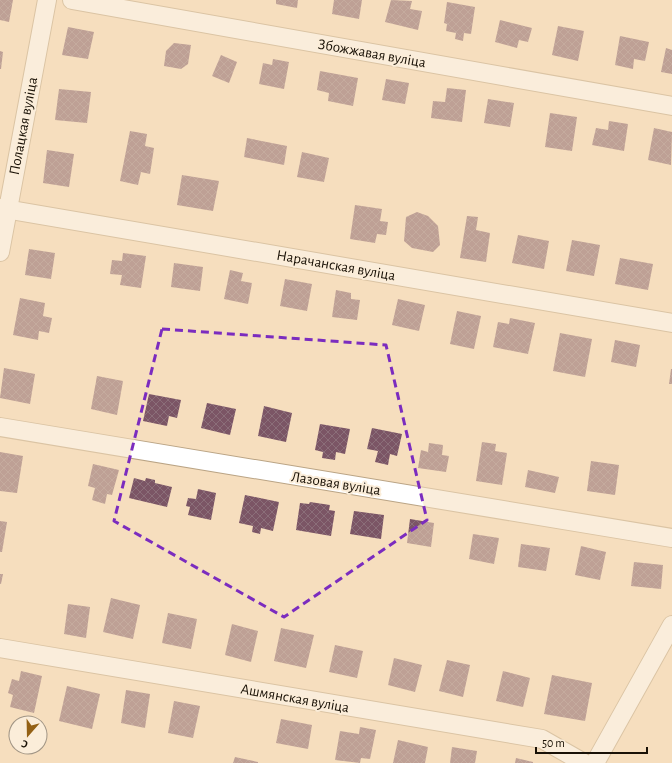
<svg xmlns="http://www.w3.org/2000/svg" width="672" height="763" viewBox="0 0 672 763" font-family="'Alegreya Sans',sans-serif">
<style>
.building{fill:url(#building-cross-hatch)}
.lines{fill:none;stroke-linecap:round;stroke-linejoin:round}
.minor-casing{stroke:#baa485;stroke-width:20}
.minor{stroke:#fff;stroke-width:18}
.marked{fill:none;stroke:#7b2cbf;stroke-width:3;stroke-dasharray:8 5;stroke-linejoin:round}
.labels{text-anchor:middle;stroke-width:4;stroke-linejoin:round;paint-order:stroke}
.street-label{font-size:15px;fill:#191106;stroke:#fbedd9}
</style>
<defs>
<pattern id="building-cross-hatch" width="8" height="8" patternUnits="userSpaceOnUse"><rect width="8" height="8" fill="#7b5565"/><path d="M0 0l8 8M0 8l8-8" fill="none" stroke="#8b6e79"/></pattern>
</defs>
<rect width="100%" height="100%" fill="#f6debe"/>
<g class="building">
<polygon points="0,0 13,0 9,22 0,20"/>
<polygon points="276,0 298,0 297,8 276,4"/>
<polygon points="334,0 362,0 359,19 332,14"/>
<polygon points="391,0 412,1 410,9 422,11 418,30 385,22"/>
<polygon points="447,2 475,7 471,34 464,33 463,41 455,39 456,33 446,31 447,24 444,23"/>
<polygon points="500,20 532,28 528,42 519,40 517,48 495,42"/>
<polygon points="558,26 584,31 578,61 552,55"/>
<polygon points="68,27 94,32 88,59 62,55"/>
<polygon points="620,36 649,42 645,61 634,59 633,69 615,65"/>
<polygon points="174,43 191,45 188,64 181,69 164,66 166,51"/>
<polygon points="666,48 672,50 672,74 661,72"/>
<polygon points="0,51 3,52 1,69 0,69"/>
<polygon points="221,55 237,62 229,83 212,76"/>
<polygon points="273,59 289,62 284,89 259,84 263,63 272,65"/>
<polygon points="320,71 358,78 353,106 328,101 329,93 317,90"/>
<polygon points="386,79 409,83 405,104 382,100"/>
<polygon points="447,88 466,90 462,122 431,118 433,101 445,102"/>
<polygon points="59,89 91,92 87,123 55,120"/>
<polygon points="488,99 514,103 510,127 484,123"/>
<polygon points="550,113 577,117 572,151 545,147"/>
<polygon points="609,121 628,124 624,151 592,145 596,128 608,130"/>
<polygon points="654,128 672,132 671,165 648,160"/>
<polygon points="130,131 147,134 145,146 154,148 150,174 141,172 138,185 120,181"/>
<polygon points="247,138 287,146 284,165 244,157"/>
<polygon points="47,150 74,154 69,187 43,183"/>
<polygon points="302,152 329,158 324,182 297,177"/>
<polygon points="182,175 219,181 213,211 177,205"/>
<polygon points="355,205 382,209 380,221 388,222 386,235 377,234 375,243 350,239"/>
<polygon points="417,212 428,216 438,226 440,245 433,252 412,248 404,241 406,217"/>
<polygon points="467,216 478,217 476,230 490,233 486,262 460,258"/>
<polygon points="518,235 549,241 544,269 512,263"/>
<polygon points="572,240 600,245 594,276 566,271"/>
<polygon points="29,249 55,253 51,279 25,275"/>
<polygon points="123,253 146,256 141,288 120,285 122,275 110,274 112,260 122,261"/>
<polygon points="620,258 653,264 648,290 615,284"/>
<polygon points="174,263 203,267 200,291 171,287"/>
<polygon points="230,270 243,273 241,281 252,283 248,304 224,299"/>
<polygon points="285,279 312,284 307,311 280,306"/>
<polygon points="336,290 351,293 351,299 360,300 357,320 332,317"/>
<polygon points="20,298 45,303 43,316 52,318 49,333 39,331 38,340 13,335"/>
<polygon points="398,299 425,305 419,331 392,325"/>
<polygon points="457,311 481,316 474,349 450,344"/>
<polygon points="510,318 535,323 528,354 493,347 498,322 509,324"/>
<polygon points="560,333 592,339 585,377 553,371"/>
<polygon points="615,340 640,345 636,367 611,362"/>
<polygon points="4,368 35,374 30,404 0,398"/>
<polygon points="671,369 672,369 672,384 669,384"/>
<polygon points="97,376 123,381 117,415 91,409"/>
<polygon points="149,394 181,400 177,418 169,416 167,426 143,421"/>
<polygon points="207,403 236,409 230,435 201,428"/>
<polygon points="264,406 292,413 286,442 258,436"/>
<polygon points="320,424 350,429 345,454 336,452 335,460 322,458 323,452 315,450"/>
<polygon points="372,428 402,434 397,456 390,454 388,465 375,462 378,451 367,449"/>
<polygon points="482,442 496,444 495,451 507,453 502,485 476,481"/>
<polygon points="429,443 443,445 442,455 449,456 446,472 418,468 421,450 428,452"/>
<polygon points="0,452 23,456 17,493 0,491"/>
<polygon points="591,461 619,465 615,495 587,491"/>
<polygon points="93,464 119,470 112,495 107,494 105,504 92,500 95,488 88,486"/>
<polygon points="528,470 559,477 555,493 525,487"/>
<polygon points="134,478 145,481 146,478 155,480 155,483 172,487 167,507 129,498"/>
<polygon points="198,489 216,493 211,520 188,515 190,507 186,506 188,498 196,499"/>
<polygon points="245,495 279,502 273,531 261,528 260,534 252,532 253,526 239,523"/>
<polygon points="310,502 330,505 329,510 335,511 331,536 296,530 300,503 309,504"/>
<polygon points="354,511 384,515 381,539 350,534"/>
<polygon points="410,519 434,523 431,547 407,543"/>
<polygon points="0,521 7,522 2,552 0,552"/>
<polygon points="473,534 499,538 494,564 469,559"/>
<polygon points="521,544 550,548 546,571 518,567"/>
<polygon points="581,546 606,552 600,580 575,575"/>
<polygon points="634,562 663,565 661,589 631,586"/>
<polygon points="0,574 3,574 1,584 0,584"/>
<polygon points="111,598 140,605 133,639 103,632"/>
<polygon points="68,604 90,607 86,638 64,634"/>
<polygon points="168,613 197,619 191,649 162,643"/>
<polygon points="232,624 258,631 251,662 225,655"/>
<polygon points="281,628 314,635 306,668 274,661"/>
<polygon points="335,645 363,651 357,678 329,672"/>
<polygon points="394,658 422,665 415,692 388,685"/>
<polygon points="447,660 470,665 463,697 439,691"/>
<polygon points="21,671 42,676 34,713 10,707 13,695 8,693 12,679 19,681"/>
<polygon points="503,671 530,678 523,707 496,701"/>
<polygon points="552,675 592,683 585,721 544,714"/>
<polygon points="67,686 100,694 92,729 59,721"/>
<polygon points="126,690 150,694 145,728 121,723"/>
<polygon points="174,701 200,706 193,738 168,733"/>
<polygon points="281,719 312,725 308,749 276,743"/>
<polygon points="360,727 376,730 370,759 361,758 360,763 335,760 340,731 359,734"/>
<polygon points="398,740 428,747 425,763 393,763"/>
<polygon points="452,747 477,751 475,763 450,763"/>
<polygon points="235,757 258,762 258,763 233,763"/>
<polygon points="516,758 533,762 533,763 515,763"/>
</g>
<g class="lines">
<defs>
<g id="minor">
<polyline points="72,0 672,106"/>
<polyline points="0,208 672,323"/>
<polyline points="0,252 47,0"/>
<polyline points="0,427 672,538"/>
<polyline points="0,648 542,739 584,763"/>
<polyline points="595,763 672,625"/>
</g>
</defs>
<use href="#minor" class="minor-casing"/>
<use href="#minor" class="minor"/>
</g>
<path d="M0 0H672V763H0ZM162,329L386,345L427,520L284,617L114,521Z" fill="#f6debe" fill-opacity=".55" fill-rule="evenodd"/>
<path class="marked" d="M162,329L386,345L427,520L284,617L114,521Z"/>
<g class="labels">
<g class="street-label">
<text transform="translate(372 53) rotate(10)" y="5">Збожжавая вуліца</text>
<text transform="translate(23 126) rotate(-79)" y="5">Полацкая вуліца</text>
<text transform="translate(336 265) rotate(10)" y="5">Нарачанская вуліца</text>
<text transform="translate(336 483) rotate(9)" y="5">Лазовая вуліца</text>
<text transform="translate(295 698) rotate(10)" y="5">Ашмянская вуліца</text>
</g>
</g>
<g transform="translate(28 735) rotate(200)"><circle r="19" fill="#fbedd9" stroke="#a19585"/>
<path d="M0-3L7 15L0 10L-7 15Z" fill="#946115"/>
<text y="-6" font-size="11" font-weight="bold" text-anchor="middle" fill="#191106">С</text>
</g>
<path d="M536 747v6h111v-6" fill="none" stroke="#191106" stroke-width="2"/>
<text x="542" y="747" font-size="12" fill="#191106" stroke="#fbedd9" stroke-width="3" paint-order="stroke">50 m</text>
</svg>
